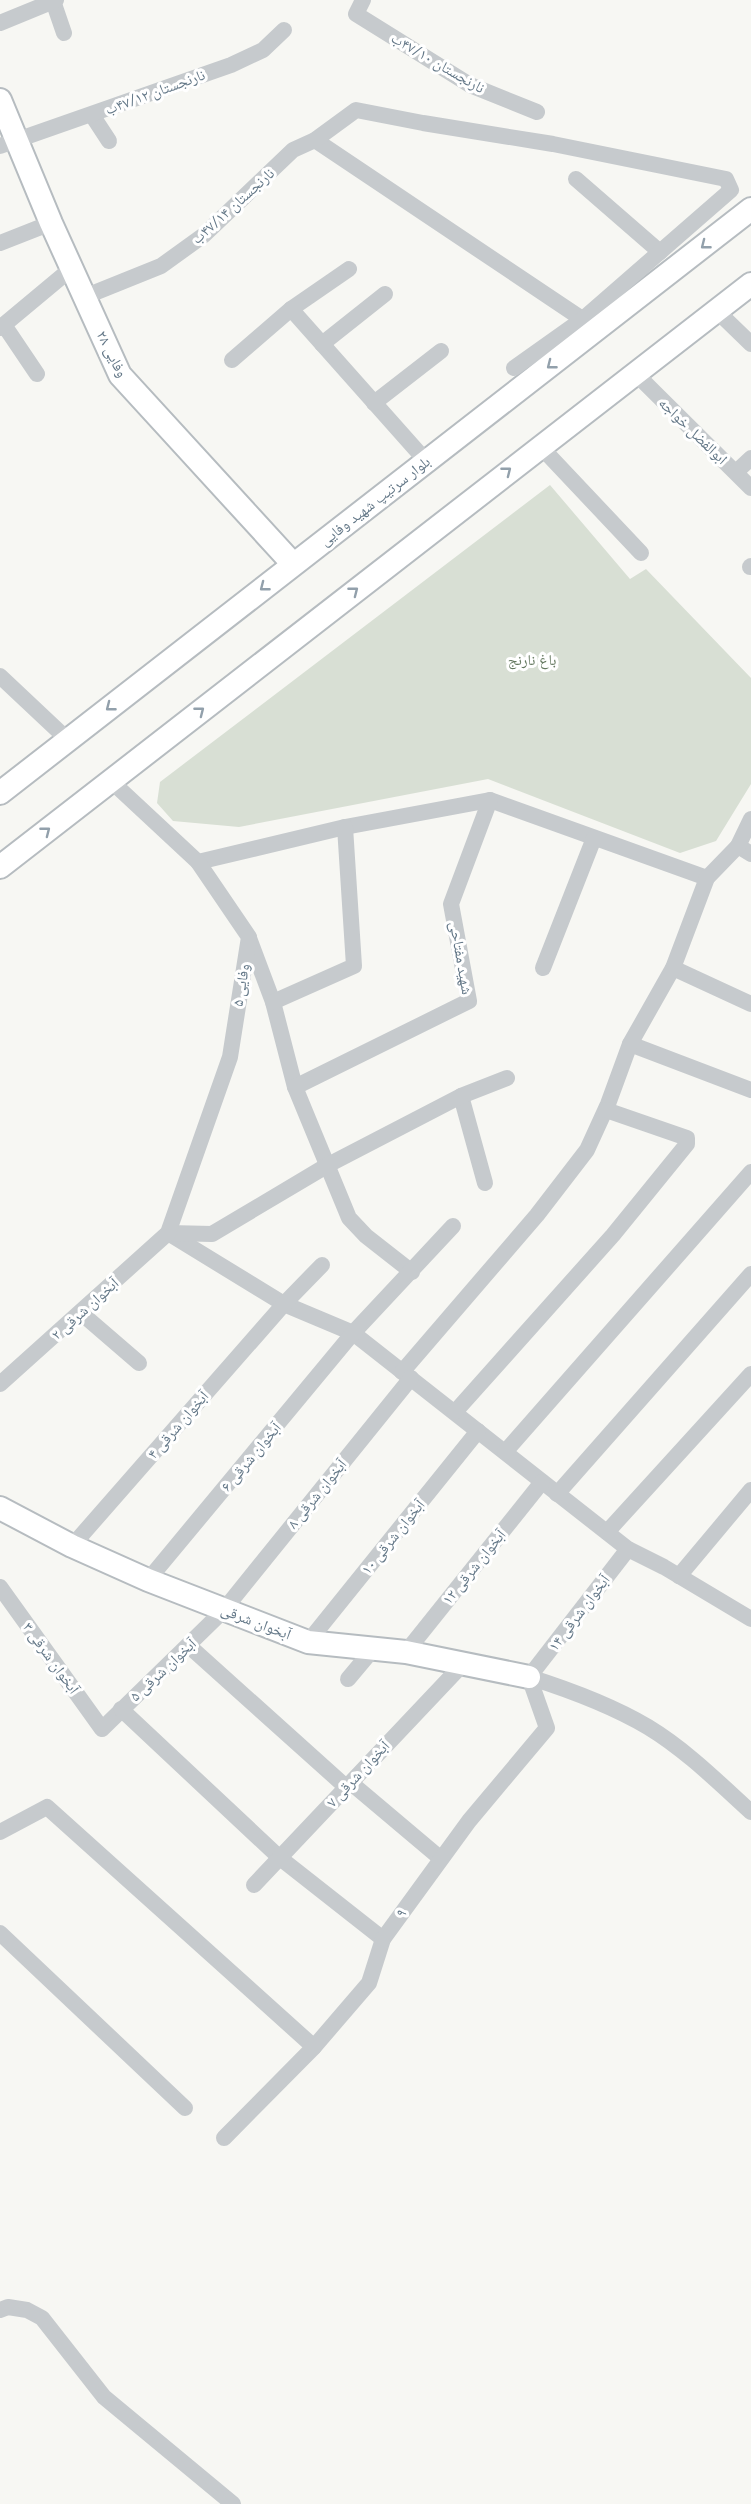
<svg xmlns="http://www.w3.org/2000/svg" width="751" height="2504" viewBox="0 0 751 2504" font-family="Lato,'Noto Naskh Arabic',sans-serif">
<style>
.green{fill:#d8dfd4}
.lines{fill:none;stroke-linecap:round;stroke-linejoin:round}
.secondary-casing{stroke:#b6bcc0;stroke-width:26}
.street{stroke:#c6cacd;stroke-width:16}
.secondary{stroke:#fff;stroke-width:22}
.oneway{stroke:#92a0ab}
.labels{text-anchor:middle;stroke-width:6;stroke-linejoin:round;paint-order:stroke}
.street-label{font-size:15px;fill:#637787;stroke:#fff}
.park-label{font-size:15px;fill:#64785f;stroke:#fff}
</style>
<rect width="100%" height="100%" fill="#f7f7f3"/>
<polygon class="green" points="550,485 630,579 646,569 751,678 751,784 716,841 680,853 488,779 239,827 173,821 157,803 160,782"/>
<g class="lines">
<defs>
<g id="secondary">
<polyline points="0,100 51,223 120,375 293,564"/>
<polyline points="0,793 751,209"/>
<polyline points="0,867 751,284"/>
<polyline points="0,1508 72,1546 148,1580 308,1642 406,1652 529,1677"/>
</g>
</defs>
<use href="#secondary" class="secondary-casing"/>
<g class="street">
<polyline points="363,0 356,14 470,85 537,112"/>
<polyline points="53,1 64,33"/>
<polyline points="0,23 56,0"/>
<polyline points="92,115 109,141"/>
<polyline points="315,140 591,325"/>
<polyline points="0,146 231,65 263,50 284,30"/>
<polyline points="576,179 660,252"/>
<polyline points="0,243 51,223"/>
<polyline points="84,297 161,266 204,235 293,150 315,140 356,110 423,123 553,144 726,179 731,190 583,319 514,368"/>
<polyline points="291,309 426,461"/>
<polyline points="717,311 751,344"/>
<polyline points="4,325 37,374"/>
<polyline points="0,328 72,268"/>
<polyline points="322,344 385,294"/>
<polyline points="232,360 291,309 349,269"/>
<polyline points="636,374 751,488"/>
<polyline points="374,403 441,351"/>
<polyline points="540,446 641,553"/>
<polyline points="736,472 751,458"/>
<polyline points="750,567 751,566"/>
<polyline points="0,676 68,740"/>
<polyline points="738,846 751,854"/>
<polyline points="198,862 345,827 490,800 707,878"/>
<polyline points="249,938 273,1002 295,1087 349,1218 366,1236 412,1272"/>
<polyline points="543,968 594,838"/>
<polyline points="673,968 751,1004"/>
<polyline points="273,1002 354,966 345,827"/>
<polyline points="630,1044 751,1090"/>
<polyline points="295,1087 469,1001 451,904 490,800"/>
<polyline points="461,1096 485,1183"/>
<polyline points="168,1233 284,1304 353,1333 628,1549 664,1567 751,1619"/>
<polyline points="169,1233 212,1234 328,1165 461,1096 507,1078"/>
<polyline points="81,1313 139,1363"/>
<polyline points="402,1372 537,1215 587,1150 608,1104 630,1044 673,968 707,878 738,846 751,819"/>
<polyline points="0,1384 168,1233 230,1057 249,937 198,862 111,781"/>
<polyline points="455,1412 613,1235 687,1144 687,1138 606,1110"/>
<polyline points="505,1452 751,1172"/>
<polyline points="557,1494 751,1274"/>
<polyline points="607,1532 751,1374"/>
<polyline points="72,1546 284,1304 322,1265"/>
<polyline points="679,1576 751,1490"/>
<polyline points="148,1580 353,1333 453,1226"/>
<polyline points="0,1587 102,1729 223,1611 411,1378"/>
<polyline points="308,1642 478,1431"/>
<polyline points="189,1646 346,1787"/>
<polyline points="406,1652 542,1482"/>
<path d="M529,1677C570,1690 611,1705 648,1727C686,1750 719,1783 751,1812"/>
<polyline points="529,1677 628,1549"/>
<polyline points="348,1679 374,1648"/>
<polyline points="121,1709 280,1858 383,1939"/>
<polyline points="351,1783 440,1858"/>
<polyline points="0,1832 47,1807 314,2047"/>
<polyline points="254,1885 463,1664"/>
<polyline points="0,1933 185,2108"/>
<polyline points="224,2138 314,2047 369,1983 383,1939 469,1821 547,1728 529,1677"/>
<polyline points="0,2310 8,2307 27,2310 42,2318 104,2397 233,2504"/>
</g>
<use href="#secondary" class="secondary"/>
</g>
<defs><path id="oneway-chevron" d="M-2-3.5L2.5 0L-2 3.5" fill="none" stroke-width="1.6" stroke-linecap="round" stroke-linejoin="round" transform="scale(1.5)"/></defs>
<g class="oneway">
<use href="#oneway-chevron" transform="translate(705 245) rotate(142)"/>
<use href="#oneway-chevron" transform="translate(551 365) rotate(142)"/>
<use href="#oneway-chevron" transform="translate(507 471) rotate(-38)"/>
<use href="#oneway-chevron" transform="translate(264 587) rotate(142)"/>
<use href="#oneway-chevron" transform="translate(354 591) rotate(-38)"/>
<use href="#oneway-chevron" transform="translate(110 707) rotate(142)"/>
<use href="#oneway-chevron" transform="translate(200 711) rotate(-38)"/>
<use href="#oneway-chevron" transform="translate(46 831) rotate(-38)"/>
</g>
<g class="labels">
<g class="street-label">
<text transform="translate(438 63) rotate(30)" y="5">نارنجستان ۴۷/۱۰ب</text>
<text transform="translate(155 92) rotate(-20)" y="5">نارنجستان ۴۷/۱۲ب</text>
<text transform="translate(233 206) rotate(-42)" y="5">نارنجستان ۴۷/۱۴ب</text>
<text transform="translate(112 354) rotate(63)" y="5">وفایی ۲۸</text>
<text transform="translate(693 431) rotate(44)" y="5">ابوالفضل خواجه</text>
<text transform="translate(375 501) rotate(-38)" y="5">بلوار سرتیپ شهید وفایی</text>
<text transform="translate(461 958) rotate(80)" y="5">شهید مفتاحی</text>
<text transform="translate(241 985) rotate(-81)" y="5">وفایی ۵</text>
<text transform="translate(85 1309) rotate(-42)" y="5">آبخوان شرقی ۲</text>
<text transform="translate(178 1425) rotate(-49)" y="5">آبخوان شرقی ۴</text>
<text transform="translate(251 1457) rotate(-50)" y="5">آبخوان شرقی ۶</text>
<text transform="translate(317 1494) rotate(-51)" y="5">آبخوان شرقی ۸</text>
<text transform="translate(393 1537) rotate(-51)" y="5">آبخوان شرقی ۱۰</text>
<text transform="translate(474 1567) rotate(-51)" y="5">آبخوان شرقی ۱۲</text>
<text transform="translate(579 1613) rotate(-53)" y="5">آبخوان شرقی ۱۴</text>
<text transform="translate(256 1622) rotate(21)" y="5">آبخوان شرقی</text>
<text transform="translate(51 1658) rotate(54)" y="5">آبخوان شرقی ۳</text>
<text transform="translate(163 1670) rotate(-43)" y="5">آبخوان شرقی ۵</text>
<text transform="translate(358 1774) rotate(-47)" y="5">آبخوان شرقی ۷</text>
<text transform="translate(401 1913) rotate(-55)" y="5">۹</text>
</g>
<g class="park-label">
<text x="532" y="665">باغ نارنج</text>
</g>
</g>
</svg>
